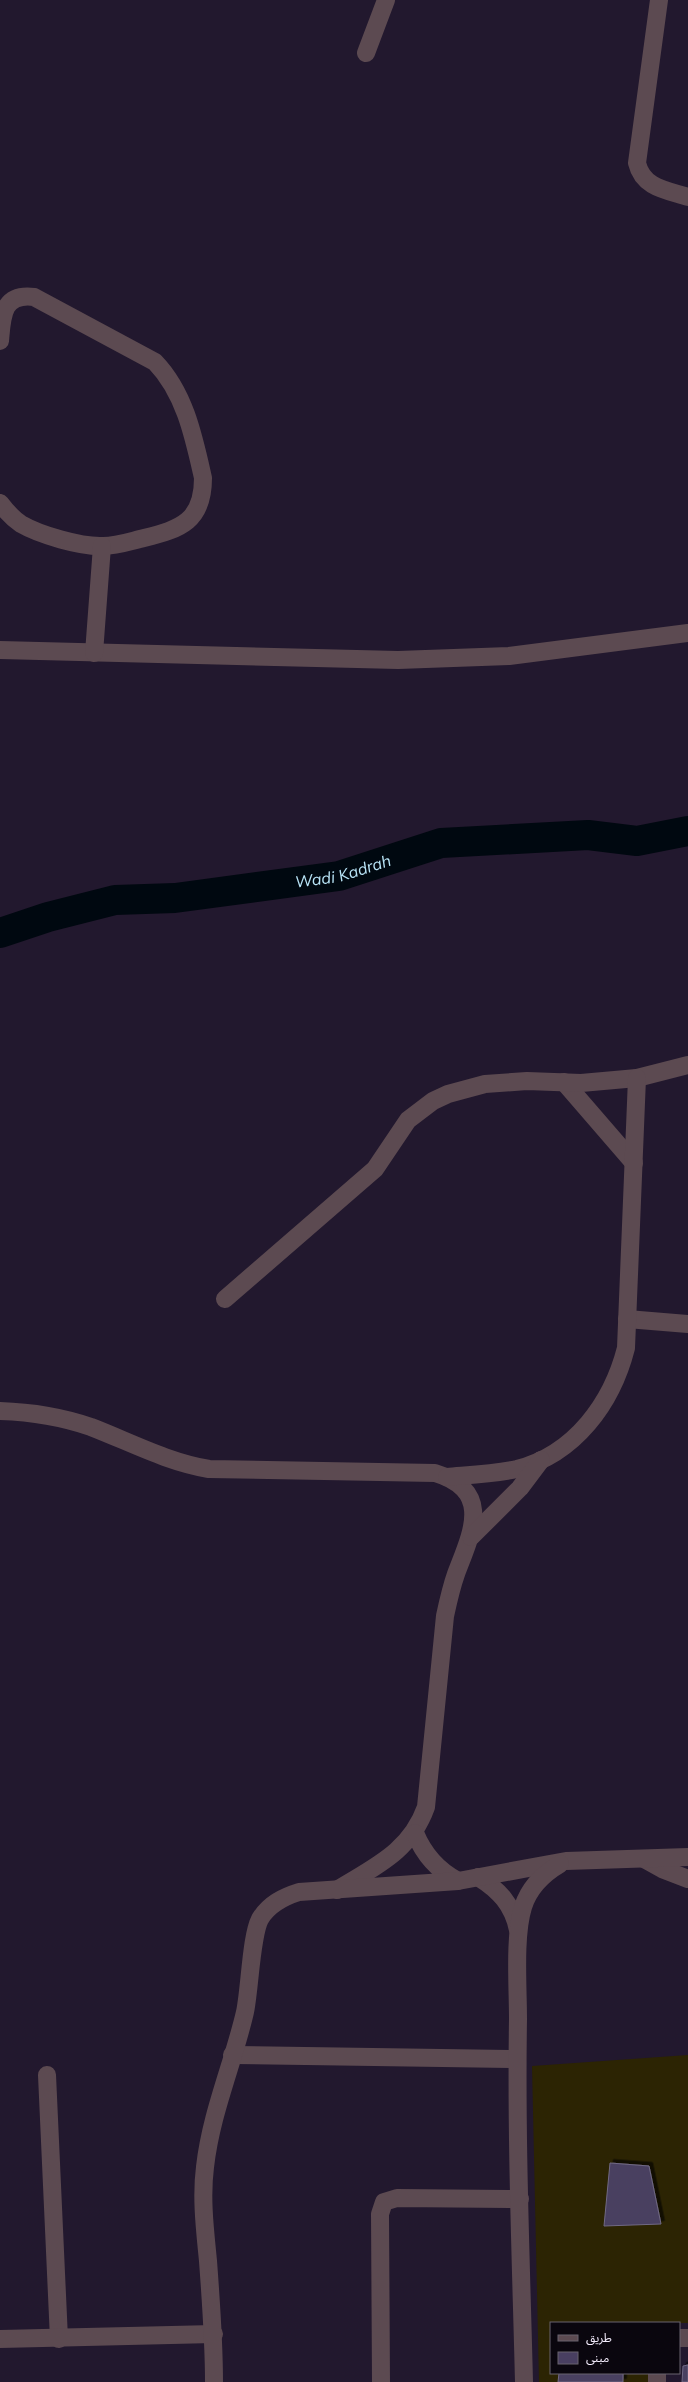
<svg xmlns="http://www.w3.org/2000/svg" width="688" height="2382" viewBox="0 0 688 2382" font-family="Mulish,'Noto Sans Arabic',sans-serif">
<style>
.sand{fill:#2c2403}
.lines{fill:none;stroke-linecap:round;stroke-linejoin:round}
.river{stroke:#000810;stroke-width:30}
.building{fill:#493f61;stroke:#706984;filter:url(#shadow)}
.minor{stroke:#5c4a51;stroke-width:18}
.labels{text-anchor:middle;stroke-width:3;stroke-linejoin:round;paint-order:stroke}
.water-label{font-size:16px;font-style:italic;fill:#b9e5f8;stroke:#0a060e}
</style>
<defs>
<filter id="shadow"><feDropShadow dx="3.5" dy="-3.5" stdDeviation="0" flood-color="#0009"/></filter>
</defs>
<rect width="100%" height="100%" fill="#22182e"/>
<polygon class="sand" points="688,2055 688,2323 551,2323 551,2373 652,2373 652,2382 539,2382 532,2066"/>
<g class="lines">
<path class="river" id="s1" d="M0,933L48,917L115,900L175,898L339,876L441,843L588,835L637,841L688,831"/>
</g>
<g class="building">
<polygon points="610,2163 649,2166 661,2224 604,2226"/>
<polygon points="688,2365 688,2382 682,2382 683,2366"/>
<polygon points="559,2373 623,2373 623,2382 558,2382"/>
</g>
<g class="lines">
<g class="minor">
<path d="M659,0L637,163C643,188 666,190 688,197"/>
<polyline points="366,53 386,0"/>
<path d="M0,341C2,317 2,293 34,297L155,362C185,393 194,438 203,478C203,521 181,529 144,538C131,541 117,546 103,546C81,547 40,535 21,524C12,518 6,511 0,503"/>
<polyline points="0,650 398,660 509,656 688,633"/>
<polyline points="94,653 102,546"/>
<polyline points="564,1082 634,1163"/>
<polyline points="225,1299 375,1169 408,1120 433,1101 448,1094 485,1084 527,1081 581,1083 637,1078 688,1065"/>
<polyline points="627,1319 688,1324"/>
<path d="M0,1411C30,1412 62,1417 91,1427C130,1442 167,1462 209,1469L435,1473C494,1491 471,1534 456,1574C451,1588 448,1602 445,1616L426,1807C410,1852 374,1867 337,1890"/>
<path d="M447,1477C470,1475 494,1474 517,1469C575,1454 612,1403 626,1348L637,1078"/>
<polyline points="471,1537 520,1488 541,1460"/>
<path d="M415,1833C424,1855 437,1870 458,1881"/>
<polyline points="644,1859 662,1869 688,1879"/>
<path d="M478,1877C499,1890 513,1905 518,1930"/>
<polyline points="232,2055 517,2059"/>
<polyline points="47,2075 59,2339"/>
<polyline points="679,2338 688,2338"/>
<polyline points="0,2339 214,2334"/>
<polyline points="657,2373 657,2382"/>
<path d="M214,2382C214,2341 211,2301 208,2261C205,2230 201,2198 205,2167C211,2113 233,2064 245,2012C250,1988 251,1936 260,1919C269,1904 283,1897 299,1892L458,1881L566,1861L688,1857"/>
<polyline points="381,2382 380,2214 384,2202 397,2198 520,2199"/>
<path d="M524,2382C521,2261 516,2140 518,2019C518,1987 514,1936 523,1907C529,1888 543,1874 560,1864"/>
</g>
</g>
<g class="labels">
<g class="water-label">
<text dy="6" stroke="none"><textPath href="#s1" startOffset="350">Wadi Kadrah</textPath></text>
</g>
</g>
<rect x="550" y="2322" width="130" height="52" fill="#0a060e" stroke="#68626e"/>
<rect x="558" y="2335" width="20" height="6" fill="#5c4a51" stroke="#68626e"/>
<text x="586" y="2342" font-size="12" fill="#f4edfd">طريق</text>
<rect x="558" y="2352" width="20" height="12" fill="#493f61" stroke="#68626e"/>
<text x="586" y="2362" font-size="12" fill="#f4edfd">مبنى</text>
</svg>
